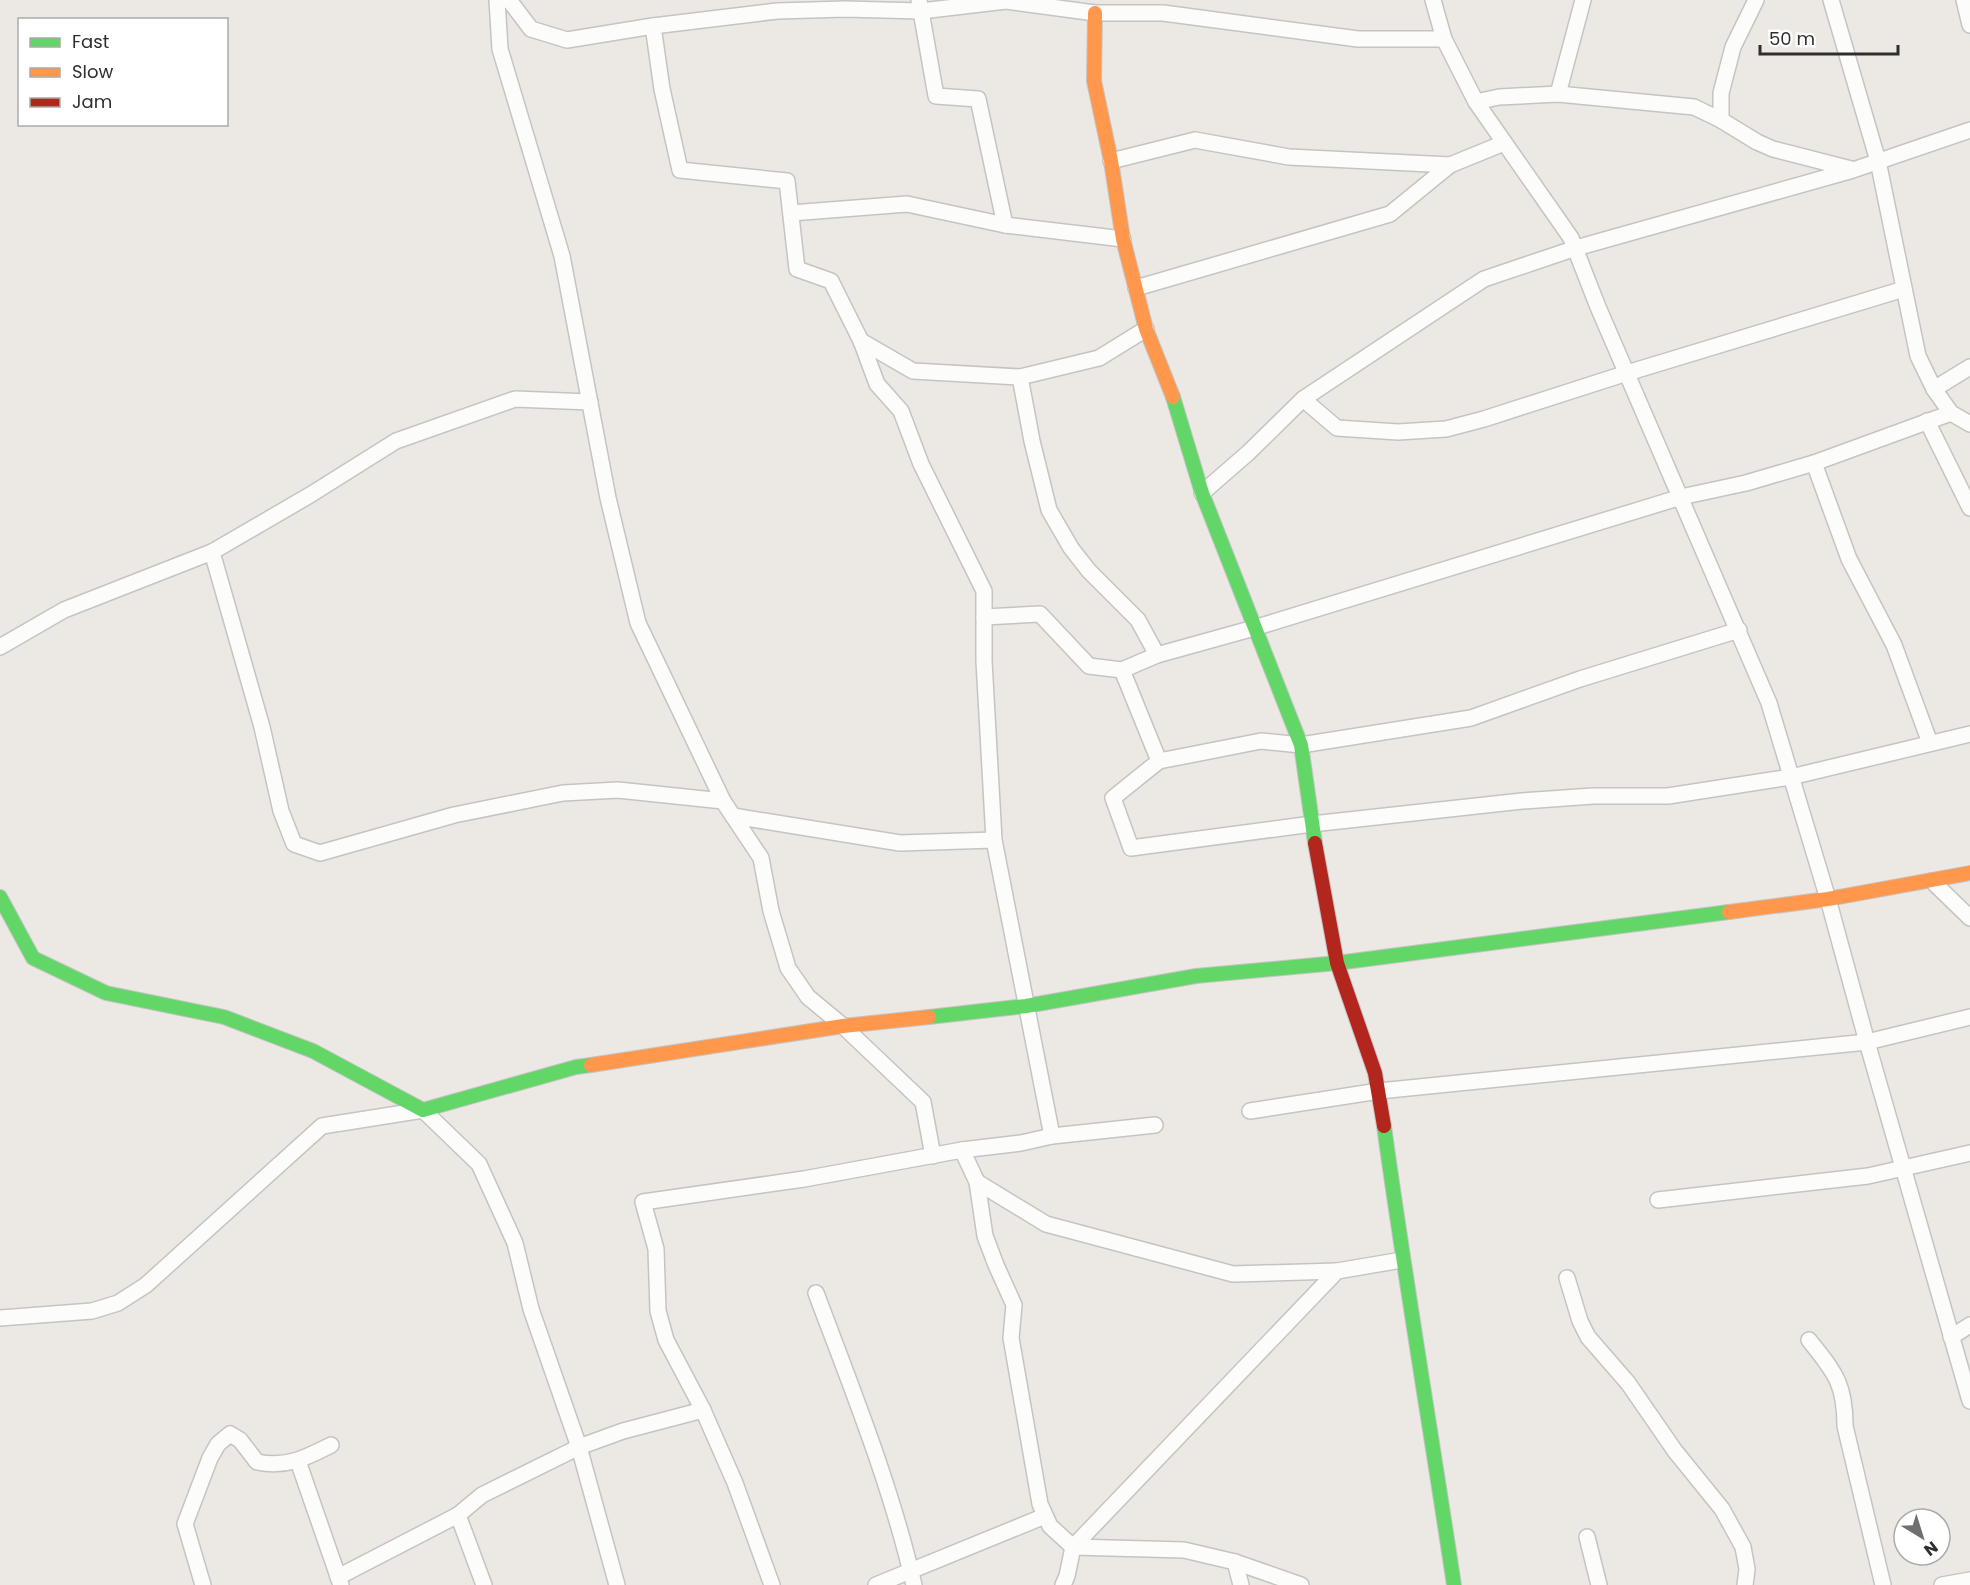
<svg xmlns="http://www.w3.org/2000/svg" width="1970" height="1585" viewBox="0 0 1970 1585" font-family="Poppins,sans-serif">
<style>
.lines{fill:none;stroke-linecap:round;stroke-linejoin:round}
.street-casing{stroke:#c5c4c5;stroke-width:18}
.fast-casing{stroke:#c5c4c5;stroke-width:16}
.slow-casing{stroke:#c5c4c5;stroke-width:16}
.jam-casing{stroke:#c5c4c5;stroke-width:16}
.street{stroke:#fcfcfb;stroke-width:15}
.fast{stroke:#63d668;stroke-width:14}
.slow{stroke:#ff974d;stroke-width:14}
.jam{stroke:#b3261e;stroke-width:14}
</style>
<rect width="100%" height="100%" fill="#ece8e4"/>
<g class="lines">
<defs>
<g id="street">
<polyline points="497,0 500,49 562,256 608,498 638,623 723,801"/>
<polyline points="509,0 531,29 567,40 653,26 777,11 845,9 921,11 1006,1 1095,13 1163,13 1358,39 1444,39"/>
<polyline points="919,0 936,96 978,99 1005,225"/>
<polyline points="1433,0 1444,39 1476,102 1571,238 1598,307 1769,703 1828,899 1867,1042 1970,1401"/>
<polyline points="1831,0 1878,161 1918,356 1934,389 1951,413 1970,424"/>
<polyline points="1964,0 1970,25"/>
<polyline points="653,26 662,89 680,170 787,181 797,269 831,281 861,341 913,371 1020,377"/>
<polyline points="1558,94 1583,0"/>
<polyline points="1476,102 1499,97 1558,94 1694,107 1721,120 1757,142 1773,149 1851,169"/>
<polyline points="1721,120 1721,93 1733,47 1756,0"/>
<polyline points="1111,161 1195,140 1289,157 1450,165"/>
<polyline points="791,213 907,204 1005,225 1123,239"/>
<polyline points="1136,288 1390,214 1450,165 1504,143"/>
<polyline points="1146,329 1099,358 1020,377 1032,441 1049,510 1071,548 1089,571 1138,620 1157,655"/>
<polyline points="861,341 877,384 901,411 921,464 984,591 984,661 994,840 1052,1136"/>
<polyline points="1934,389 1970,367"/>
<polyline points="1303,399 1337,428 1398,432 1446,429 1484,419 1627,373 1904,289"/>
<polyline points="1927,421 1970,508"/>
<polyline points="1814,463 1849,559 1894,645 1930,743"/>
<polyline points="1202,493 1248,453 1303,399 1484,279 1576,248 1853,170 1970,130"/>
<polyline points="212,552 262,727 281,811 294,844 320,853 454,815 563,793 618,790 723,801 761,858 771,911 788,968 808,997 843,1026 923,1102 933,1156"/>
<polyline points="984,617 1040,614 1089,666 1122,670"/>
<polyline points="1739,630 1580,679 1471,718 1301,745 1261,741 1159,761 1122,670 1157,655 1254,628 1681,497 1746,483 1814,463 1951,413"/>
<polyline points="0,647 64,610 212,552 310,495 396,441 515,399 590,402"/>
<polyline points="1159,761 1113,798 1131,848 1312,824 1522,801 1593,796 1668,796 1791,777 1970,734"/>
<polyline points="733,816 900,843 994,840"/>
<polyline points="1932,881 1970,918"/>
<polyline points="1250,1111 1379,1091 1867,1042 1970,1017"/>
<polyline points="962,1150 977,1182 1046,1224 1233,1274 1337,1271"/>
<polyline points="977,1182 985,1236 996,1265 1014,1305 1011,1338 1040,1504 1050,1526 1073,1547 1184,1550 1235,1562 1301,1585"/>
<polyline points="1658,1200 1868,1176 1970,1153"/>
<polyline points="1567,1278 1580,1321 1588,1337 1628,1383 1675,1451 1722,1509 1743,1547 1747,1569 1745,1585"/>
<path d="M816,1293C852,1389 891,1485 914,1585"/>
<polyline points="0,1318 92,1311 118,1303 146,1285 322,1126 423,1110 479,1164 515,1243 531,1309 579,1447 617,1585"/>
<polyline points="1951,1337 1970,1325"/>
<path d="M1809,1340C1834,1372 1845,1382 1845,1426L1883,1585"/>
<polyline points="298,1461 341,1585"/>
<polyline points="1587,1537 1599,1585"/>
<polyline points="1235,1562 1241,1585"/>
<polyline points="338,1577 458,1515"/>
<path d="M203,1585L185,1524L210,1458L218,1444L230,1434L240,1440L257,1462C287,1468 305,1458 331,1445"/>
<polyline points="484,1585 458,1515 482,1495 579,1447 623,1431 703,1410"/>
<polyline points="772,1585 735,1483 703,1410 666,1340 658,1311 656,1249 643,1202 804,1179 962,1150 1021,1143 1052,1136 1155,1125"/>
<polyline points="876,1585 1045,1516"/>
<polyline points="1063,1585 1067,1576 1073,1547 1337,1271 1402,1260"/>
<polyline points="1942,1585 1970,1580"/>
</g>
<g id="fast">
<polyline points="1173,397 1202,493 1301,745 1315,843"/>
<polyline points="0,897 33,958 106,993 224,1017 313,1051 423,1110 576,1067 591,1065"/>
<polyline points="929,1017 1026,1006 1196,976 1337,963 1729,912"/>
<path d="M1384,1126C1405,1279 1431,1432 1454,1585"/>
</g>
<g id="slow">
<polyline points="1095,13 1094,81 1111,161 1123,239 1146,329 1173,397"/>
<polyline points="1729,912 1828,899 1970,873"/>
<polyline points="591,1065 843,1026 929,1017"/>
</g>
<polyline id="jam" points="1315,843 1337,963 1375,1073 1384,1126"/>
</defs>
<use href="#street" class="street-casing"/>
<use href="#fast" class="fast-casing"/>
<use href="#slow" class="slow-casing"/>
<use href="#jam" class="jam-casing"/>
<use href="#street" class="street"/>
<use href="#fast" class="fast"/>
<use href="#slow" class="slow"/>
<use href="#jam" class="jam"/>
</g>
<rect x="18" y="18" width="210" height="108" fill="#ffffff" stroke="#ababab" stroke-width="1.5"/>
<rect x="30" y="38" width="30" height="9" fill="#63d668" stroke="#ababab" stroke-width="1.5"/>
<text x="72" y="48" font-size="18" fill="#2e2e2e">Fast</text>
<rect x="30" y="68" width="30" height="9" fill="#ff974d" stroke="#ababab" stroke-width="1.5"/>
<text x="72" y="78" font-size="18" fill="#2e2e2e">Slow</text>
<rect x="30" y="98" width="30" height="9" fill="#b3261e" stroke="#ababab" stroke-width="1.5"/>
<text x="72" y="108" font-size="18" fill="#2e2e2e">Jam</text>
<g transform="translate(1922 1537) rotate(142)"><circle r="28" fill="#ffffff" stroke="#ababab" stroke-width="1.5"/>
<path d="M0-4.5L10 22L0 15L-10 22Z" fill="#706f6e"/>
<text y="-9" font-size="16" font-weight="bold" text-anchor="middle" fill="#2e2e2e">N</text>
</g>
<path d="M1760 45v9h138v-9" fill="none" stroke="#2e2e2e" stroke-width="3"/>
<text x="1769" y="45" font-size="18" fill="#2e2e2e" stroke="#ffffff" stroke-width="4.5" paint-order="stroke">50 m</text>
</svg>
